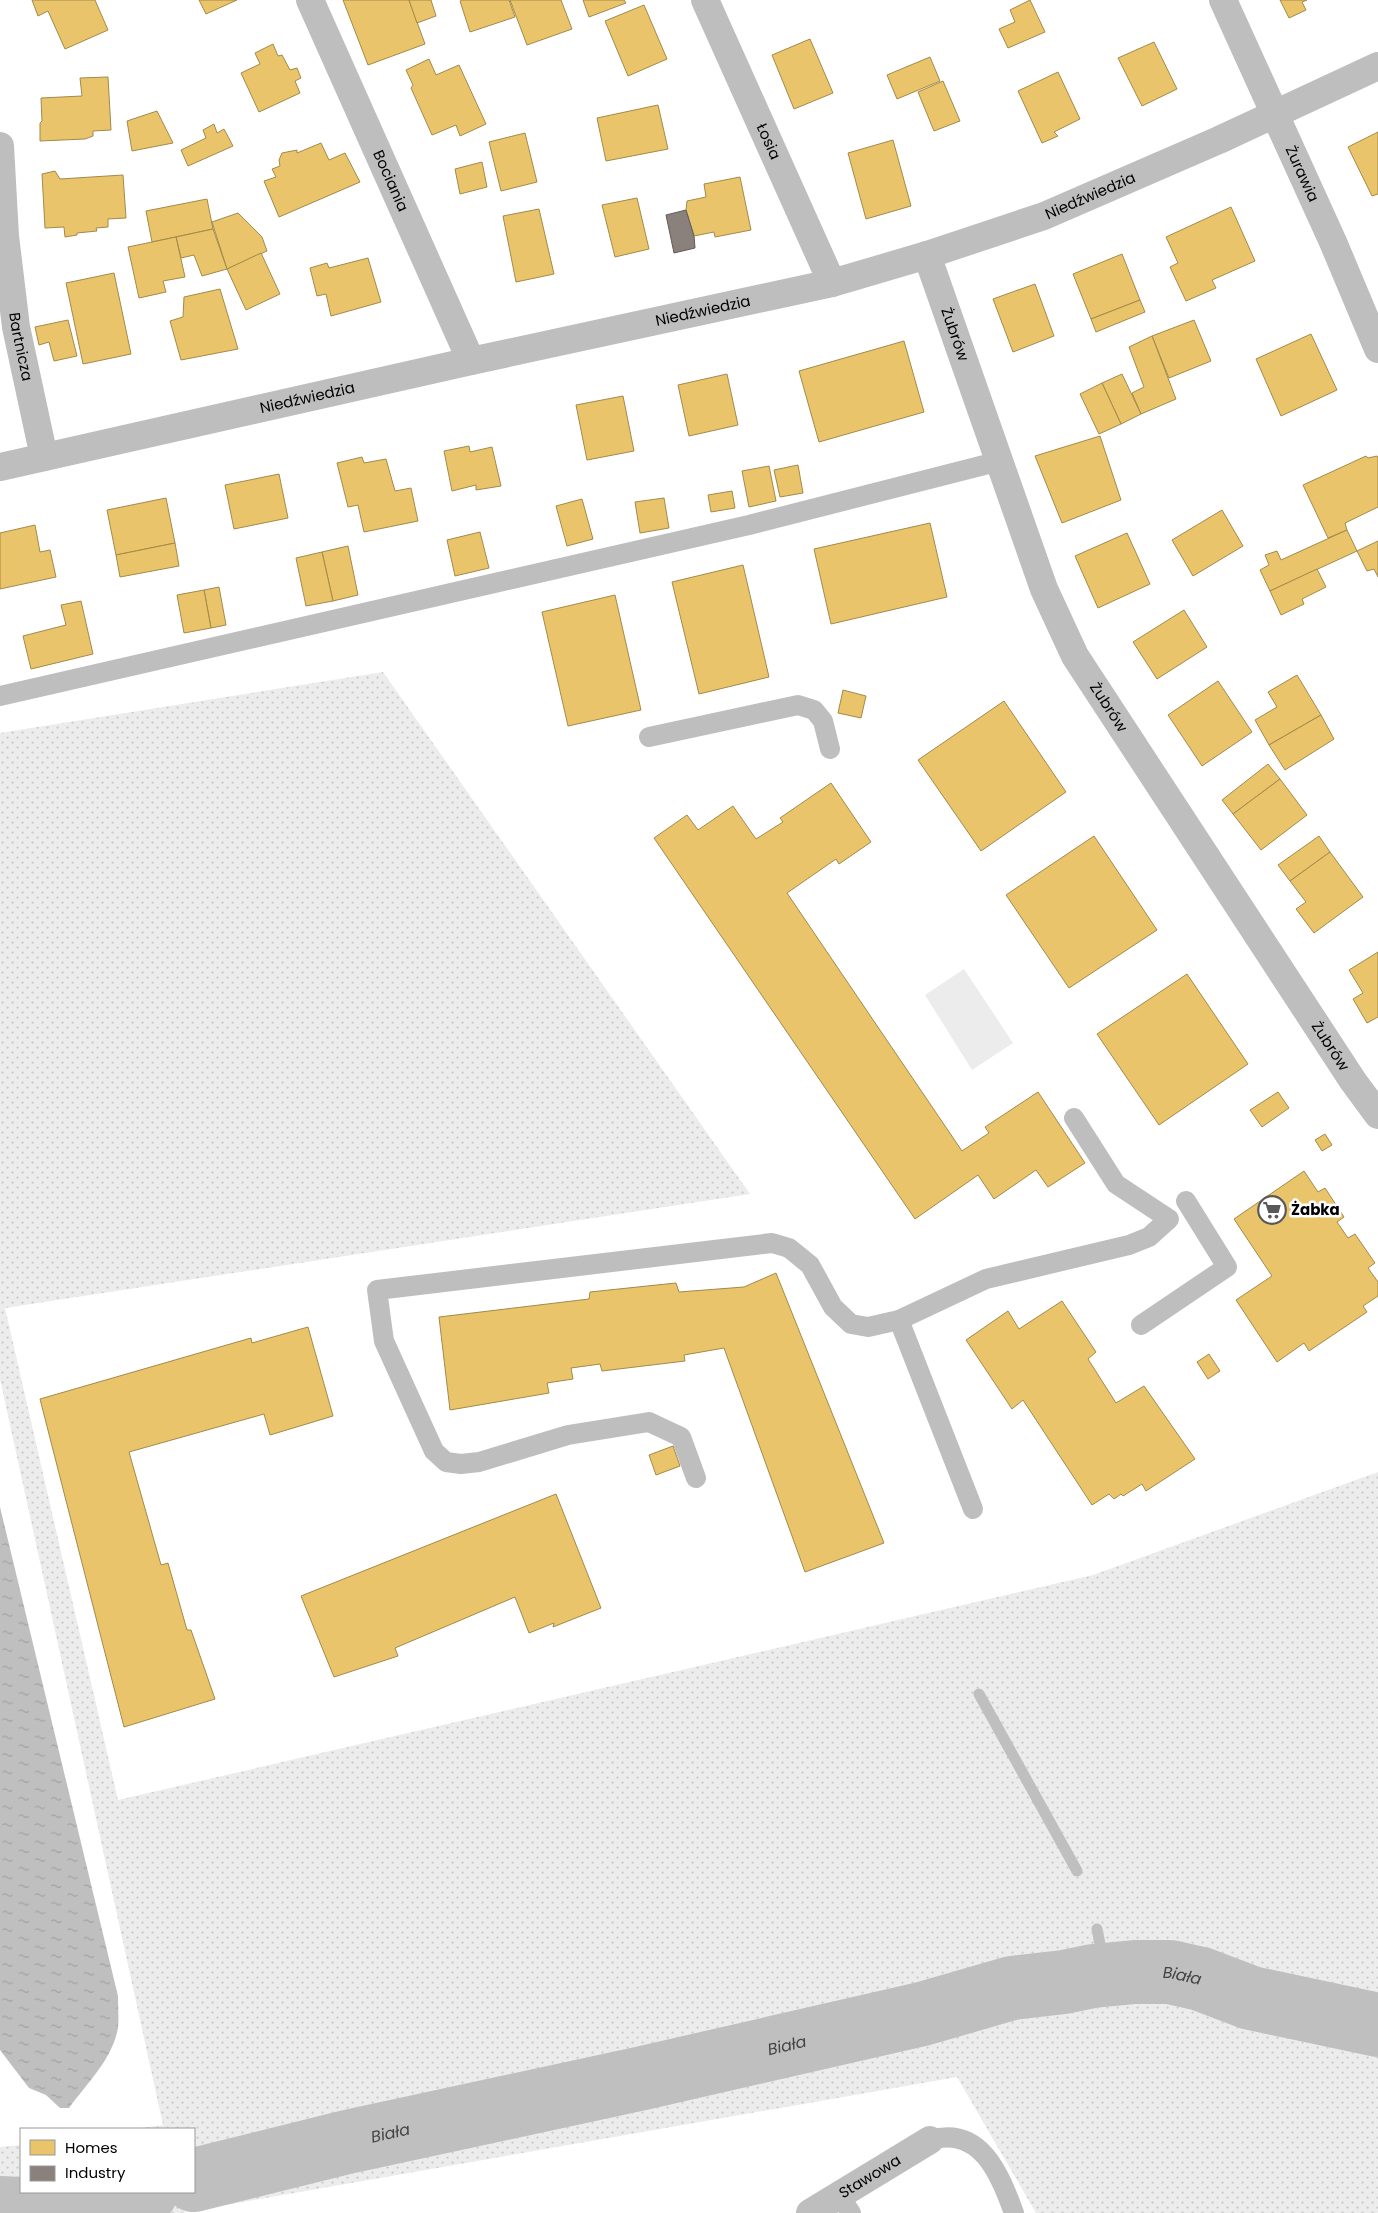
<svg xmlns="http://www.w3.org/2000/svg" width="1378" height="2213" viewBox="0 0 1378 2213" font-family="Poppins,sans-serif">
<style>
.grass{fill:url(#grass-dots)}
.park{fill:#ececec}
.water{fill:url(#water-ripples)}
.homes{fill:#e9c46a;stroke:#a3894a}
.industry{fill:#8a817c;stroke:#615a57}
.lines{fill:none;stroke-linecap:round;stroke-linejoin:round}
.stream{stroke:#bfbfbf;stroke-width:11}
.river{stroke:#bfbfbf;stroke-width:64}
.lane{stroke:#bebebe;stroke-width:20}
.street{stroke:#bebebe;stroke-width:28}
.labels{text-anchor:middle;stroke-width:5;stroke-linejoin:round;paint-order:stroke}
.street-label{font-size:15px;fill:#000;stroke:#fff}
.poi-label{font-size:15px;font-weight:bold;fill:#000;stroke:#fff;text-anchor:start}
.water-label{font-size:16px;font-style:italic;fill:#444;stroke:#fff}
</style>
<defs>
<pattern id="grass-dots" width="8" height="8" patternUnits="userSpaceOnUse" patternTransform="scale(1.25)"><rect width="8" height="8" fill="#ececec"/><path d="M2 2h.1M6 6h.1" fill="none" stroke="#c9c9c9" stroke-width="1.8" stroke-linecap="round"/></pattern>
<pattern id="water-ripples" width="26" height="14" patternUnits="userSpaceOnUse" patternTransform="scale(1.25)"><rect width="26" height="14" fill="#bfbfbf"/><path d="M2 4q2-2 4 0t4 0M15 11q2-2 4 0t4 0" fill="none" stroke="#a2a2a2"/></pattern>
</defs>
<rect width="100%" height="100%" fill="#fff"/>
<polygon class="grass" points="383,672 750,1194 5,1308 118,1800 1093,1575 1378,1472 1378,2213 1036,2213 957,2077 180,2213 0,2213 0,2147 21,2145 21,2192 194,2192 194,2129 132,2129 163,2125 0,1379 0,733"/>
<polygon class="park" points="964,969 1013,1043 972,1070 925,995"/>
<path class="water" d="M0,1507L118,1996C118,2006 119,2018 118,2028C112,2060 87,2083 69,2108H60L46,2095L29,2088L0,2050Z"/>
<g class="homes">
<polygon points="32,0 95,0 108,30 65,49 48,11 38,16"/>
<polygon points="199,0 237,0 206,14"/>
<polygon points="343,0 409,0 425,44 368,65"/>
<polygon points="409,0 431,0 436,16 417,23"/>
<polygon points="462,0 509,0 515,17 470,32 460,1"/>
<polygon points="510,0 561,0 572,29 527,45"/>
<polygon points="583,0 624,0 626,3 589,17"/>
<polygon points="1030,0 1045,32 1008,48 999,29 1015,22 1010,10"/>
<polygon points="1280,0 1307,0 1302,2 1306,10 1289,18"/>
<polygon points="644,5 667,59 628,76 605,21"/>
<polygon points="810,39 833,93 794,109 772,55"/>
<polygon points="1154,42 1177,89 1142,106 1118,58"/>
<polygon points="273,44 278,56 282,55 290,70 297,68 301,78 295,81 300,93 259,112 241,73 260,64 255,53"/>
<polygon points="930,57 940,81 897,99 887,75"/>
<polygon points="429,59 436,75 459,65 486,124 460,136 456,125 432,135 411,88 413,85 406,70"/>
<polygon points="1058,72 1080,119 1054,132 1058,136 1042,143 1018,91"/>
<polygon points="108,77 111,130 93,131 93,136 85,139 40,141 40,123 42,121 41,98 82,96 80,78"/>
<polygon points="943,81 960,121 934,131 918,92"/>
<polygon points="658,105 668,149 606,161 597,118"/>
<polygon points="157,111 173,143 132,151 127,121"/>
<polygon points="214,124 217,133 224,129 233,146 188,166 181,150 206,138 203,130"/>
<polygon points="1378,132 1378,194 1372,196 1348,147"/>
<polygon points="525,133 537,182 501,191 489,142"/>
<polygon points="893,140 911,206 866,219 848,153"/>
<polygon points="321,143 329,160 345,153 360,182 279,217 264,181 276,177 272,169 280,166 279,160 282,153 297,150 297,153"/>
<polygon points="482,162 487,187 460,194 455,169"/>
<polygon points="55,171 60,179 123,175 126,218 108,219 108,227 96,228 97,231 77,233 77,235 65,237 64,227 45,228 42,174"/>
<polygon points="740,177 751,230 715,237 714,232 694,236 686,210 687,201 706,197 704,184"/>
<polygon points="637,198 649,249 615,257 602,205"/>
<polygon points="207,199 213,229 152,242 146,211"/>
<polygon points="1231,207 1255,261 1212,280 1216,288 1186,301 1170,267 1178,263 1166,237"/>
<polygon points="539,209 554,274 516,282 503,216"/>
<polygon points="238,213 262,237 267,251 227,269 212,222"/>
<polygon points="213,229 227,269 202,276 194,255 181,258 176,237"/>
<polygon points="176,237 185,277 163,281 166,292 139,298 128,247"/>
<polygon points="261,253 280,294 246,310 227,269"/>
<polygon points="1122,254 1140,300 1091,319 1073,274"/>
<polygon points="368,258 381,302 331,316 326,294 317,296 310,268 327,263 329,268"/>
<polygon points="114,273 131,354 83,364 66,283"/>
<polygon points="1035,284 1054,336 1013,352 993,299"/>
<polygon points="220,289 238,349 181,360 170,321 183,317 184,297"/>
<polygon points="1140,300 1145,312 1096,332 1091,319"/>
<polygon points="68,320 77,356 54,361 49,342 39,345 35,327"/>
<polygon points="1194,320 1211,361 1169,378 1152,336"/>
<polygon points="1311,334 1337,390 1281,416 1256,359"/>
<polygon points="1152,336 1176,399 1141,414 1132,393 1144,387 1129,347"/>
<polygon points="904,341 924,412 819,442 799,371"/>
<polygon points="727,374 738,425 689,436 678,385"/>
<polygon points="1122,374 1141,414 1121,424 1102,383"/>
<polygon points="1102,383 1121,424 1099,434 1080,394"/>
<polygon points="623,396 634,451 587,460 576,405"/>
<polygon points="1100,436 1121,500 1062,523 1035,456"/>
<polygon points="469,446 470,452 492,447 501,486 476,490 476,485 452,491 444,451"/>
<polygon points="1366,456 1368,458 1377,456 1378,458 1378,507 1345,523 1347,530 1328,538 1303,485"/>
<polygon points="362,457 364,463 386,459 395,491 411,488 418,521 364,532 358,505 348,507 337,463"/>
<polygon points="798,465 803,493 780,497 774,470"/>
<polygon points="769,466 776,501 749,507 742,471"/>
<polygon points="279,474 288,518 234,529 225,485"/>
<polygon points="732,491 735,508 711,512 708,495"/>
<polygon points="166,498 175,543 116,555 107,510"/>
<polygon points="664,498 669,528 640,533 635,502"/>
<polygon points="582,499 593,539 567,546 556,506"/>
<polygon points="1222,510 1243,546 1193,576 1172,540"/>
<polygon points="930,523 947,597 831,624 814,549"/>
<polygon points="35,525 40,552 50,550 56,577 0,589 0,533"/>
<polygon points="1347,530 1357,551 1270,591 1260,570 1269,565 1265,555 1277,551 1281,560"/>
<polygon points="480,532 489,568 455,576 447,540"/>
<polygon points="1127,533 1150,584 1098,608 1075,556"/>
<polygon points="1378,541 1378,577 1374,569 1367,571 1357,551"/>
<polygon points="175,543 179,566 120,577 116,555"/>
<polygon points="348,546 358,595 333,601 322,552"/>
<polygon points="322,552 333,601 306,606 296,558"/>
<polygon points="743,565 769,677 699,694 672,582"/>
<polygon points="1317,569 1326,587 1302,599 1304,604 1281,615 1270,591"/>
<polygon points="219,587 226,625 211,628 204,590"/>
<polygon points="204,590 211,628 184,633 177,595"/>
<polygon points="615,595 641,710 568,726 542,612"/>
<polygon points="81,601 93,654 31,669 23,636 66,625 61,605"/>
<polygon points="1184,610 1207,647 1157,679 1133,642"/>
<polygon points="1297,675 1321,715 1269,745 1255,720 1277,707 1268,692"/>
<polygon points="1218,681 1252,732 1202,766 1168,715"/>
<polygon points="843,690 866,696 861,718 838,713"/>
<polygon points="1004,701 1066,792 981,851 918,760"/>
<polygon points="1321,715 1334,739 1285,770 1269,745"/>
<polygon points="1268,764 1280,779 1233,814 1222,800"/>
<polygon points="1280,779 1307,815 1261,850 1233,814"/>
<polygon points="831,783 871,842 839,864 836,859 787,893 962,1151 989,1133 985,1127 1038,1092 1085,1163 1048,1187 1036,1170 994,1199 978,1175 915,1219 654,838 687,815 698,830 733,806 756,839 783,822 780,818"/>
<polygon points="1094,836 1157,930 1069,988 1006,895"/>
<polygon points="1319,836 1330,852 1290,881 1278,865"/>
<polygon points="1330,852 1363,897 1314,933 1296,909 1306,902 1290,881"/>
<polygon points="1378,952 1378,1017 1367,1023 1353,999 1363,993 1349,970"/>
<polygon points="1187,974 1248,1064 1159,1125 1097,1034"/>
<polygon points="1278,1092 1289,1108 1262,1127 1250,1110"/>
<polygon points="1325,1134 1332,1145 1322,1151 1315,1140"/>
<polygon points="1304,1171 1318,1192 1325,1188 1344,1217 1337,1222 1348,1238 1355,1234 1375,1263 1368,1268 1378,1282 1378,1296 1363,1306 1367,1312 1309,1351 1304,1343 1277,1362 1236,1300 1272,1276 1234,1219"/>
<polygon points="776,1273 884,1543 805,1572 724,1348 684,1355 685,1361 602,1371 600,1364 571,1368 573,1379 547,1383 549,1393 450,1410 439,1317 589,1299 590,1292 676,1283 679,1292 744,1287"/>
<polygon points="1062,1301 1096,1352 1088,1359 1116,1403 1144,1386 1195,1459 1146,1491 1142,1484 1123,1496 1121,1494 1114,1499 1109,1494 1092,1505 1023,1400 1012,1409 966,1340 1008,1311 1019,1329"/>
<polygon points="308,1327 333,1416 270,1435 264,1414 129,1452 161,1565 168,1563 187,1630 191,1630 215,1699 124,1727 40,1399 251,1338 252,1343"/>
<polygon points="1209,1354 1220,1371 1208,1379 1197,1362"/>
<polygon points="673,1446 680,1466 656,1475 649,1455"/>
<polygon points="556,1494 601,1608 553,1627 554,1623 529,1633 515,1597 395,1648 398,1656 334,1677 301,1596"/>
</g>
<polygon class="industry" points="686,210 694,236 695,248 674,253 666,215"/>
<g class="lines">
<g class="stream">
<polyline points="979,1694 1077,1871"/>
<polyline points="1097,1929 1106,1974"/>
</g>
<g class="river">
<path id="s1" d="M194,2180L347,2142L643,2078L922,2014L1012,1988L1064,1982L1093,1976L1135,1972H1170L1201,1979L1251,1998L1378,2025"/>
<polyline points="0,2208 21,2209 26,2213"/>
<polyline points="61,2213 146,2192"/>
</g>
<g class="lane">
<polyline points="0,696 749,525 1000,461"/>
<polyline points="649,737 798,705 814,710 823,721 830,749"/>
<polyline points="899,1320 973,1509"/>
<polyline points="1141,1325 1227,1267 1186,1201"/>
<polyline points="696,1478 681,1437 649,1422 568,1435 479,1462 461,1464 446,1462 434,1451 384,1341 377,1290 772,1243 789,1248 810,1265 833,1307 851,1324 868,1327 899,1320 986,1279 1129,1245 1149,1237 1169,1219 1116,1184 1074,1118"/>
<path d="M930,2140C981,2125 1000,2175 1014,2213"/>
<polyline points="839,2195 851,2213"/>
</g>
<g class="street">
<path id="s2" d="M310,0L471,361"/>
<path id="s3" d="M705,0L832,283"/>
<path id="s4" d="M1223,0L1333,242L1378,349"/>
<path id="s5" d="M0,146L5,236L16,327L44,457"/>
<path id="s6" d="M927,255L1044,589L1075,656L1353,1081L1378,1115"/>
<path id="s7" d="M0,467L471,361L832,283L927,255L1044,216L1219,140L1378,66"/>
<path id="s8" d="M810,2213L930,2140"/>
</g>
</g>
<defs>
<symbol id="supermarket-ring" viewBox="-11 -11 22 22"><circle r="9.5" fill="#fff" stroke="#595959" stroke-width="1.5"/><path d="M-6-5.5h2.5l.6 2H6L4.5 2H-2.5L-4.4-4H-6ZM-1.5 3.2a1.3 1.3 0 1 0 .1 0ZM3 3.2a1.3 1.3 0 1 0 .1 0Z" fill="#595959"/></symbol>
</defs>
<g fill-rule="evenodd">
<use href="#supermarket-ring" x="1256" y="1194" width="32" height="32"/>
</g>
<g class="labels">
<g class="street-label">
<text dy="5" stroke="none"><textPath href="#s3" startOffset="155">Łosia</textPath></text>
<text dy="5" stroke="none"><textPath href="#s4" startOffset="191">Żurawia</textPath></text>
<text dy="5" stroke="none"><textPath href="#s2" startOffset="198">Bociania</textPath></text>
<text dy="5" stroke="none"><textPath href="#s7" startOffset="1125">Niedźwiedzia</textPath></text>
<text dy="5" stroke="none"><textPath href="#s7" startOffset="720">Niedźwiedzia</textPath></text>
<text dy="5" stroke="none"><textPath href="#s6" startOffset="84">Żubrów</textPath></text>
<text dy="5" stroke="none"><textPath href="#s5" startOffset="202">Bartnicza</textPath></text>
<text dy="5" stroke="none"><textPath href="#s7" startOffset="315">Niedźwiedzia</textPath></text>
<text dy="5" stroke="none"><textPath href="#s6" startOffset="489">Żubrów</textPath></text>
<text dy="5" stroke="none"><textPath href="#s6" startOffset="894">Żubrów</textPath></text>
<text dy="5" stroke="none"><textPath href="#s8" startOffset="70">Stawowa</textPath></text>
</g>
<g class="poi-label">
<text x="1291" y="1215">Żabka</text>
</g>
<g class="water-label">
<text dy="6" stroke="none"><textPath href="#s1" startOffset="1012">Biała</textPath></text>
<text dy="6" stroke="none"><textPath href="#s1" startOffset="608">Biała</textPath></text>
<text dy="6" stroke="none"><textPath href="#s1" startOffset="202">Biała</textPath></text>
</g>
</g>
<rect x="20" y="2128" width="175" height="65" fill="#ffffff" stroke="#999999"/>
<rect x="30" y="2140" width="25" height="15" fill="#e9c46a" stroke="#999999"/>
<text x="65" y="2153" font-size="15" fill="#000000">Homes</text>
<rect x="30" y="2166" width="25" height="15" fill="#8a817c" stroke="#999999"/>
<text x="65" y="2178" font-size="15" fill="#000000">Industry</text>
</svg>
